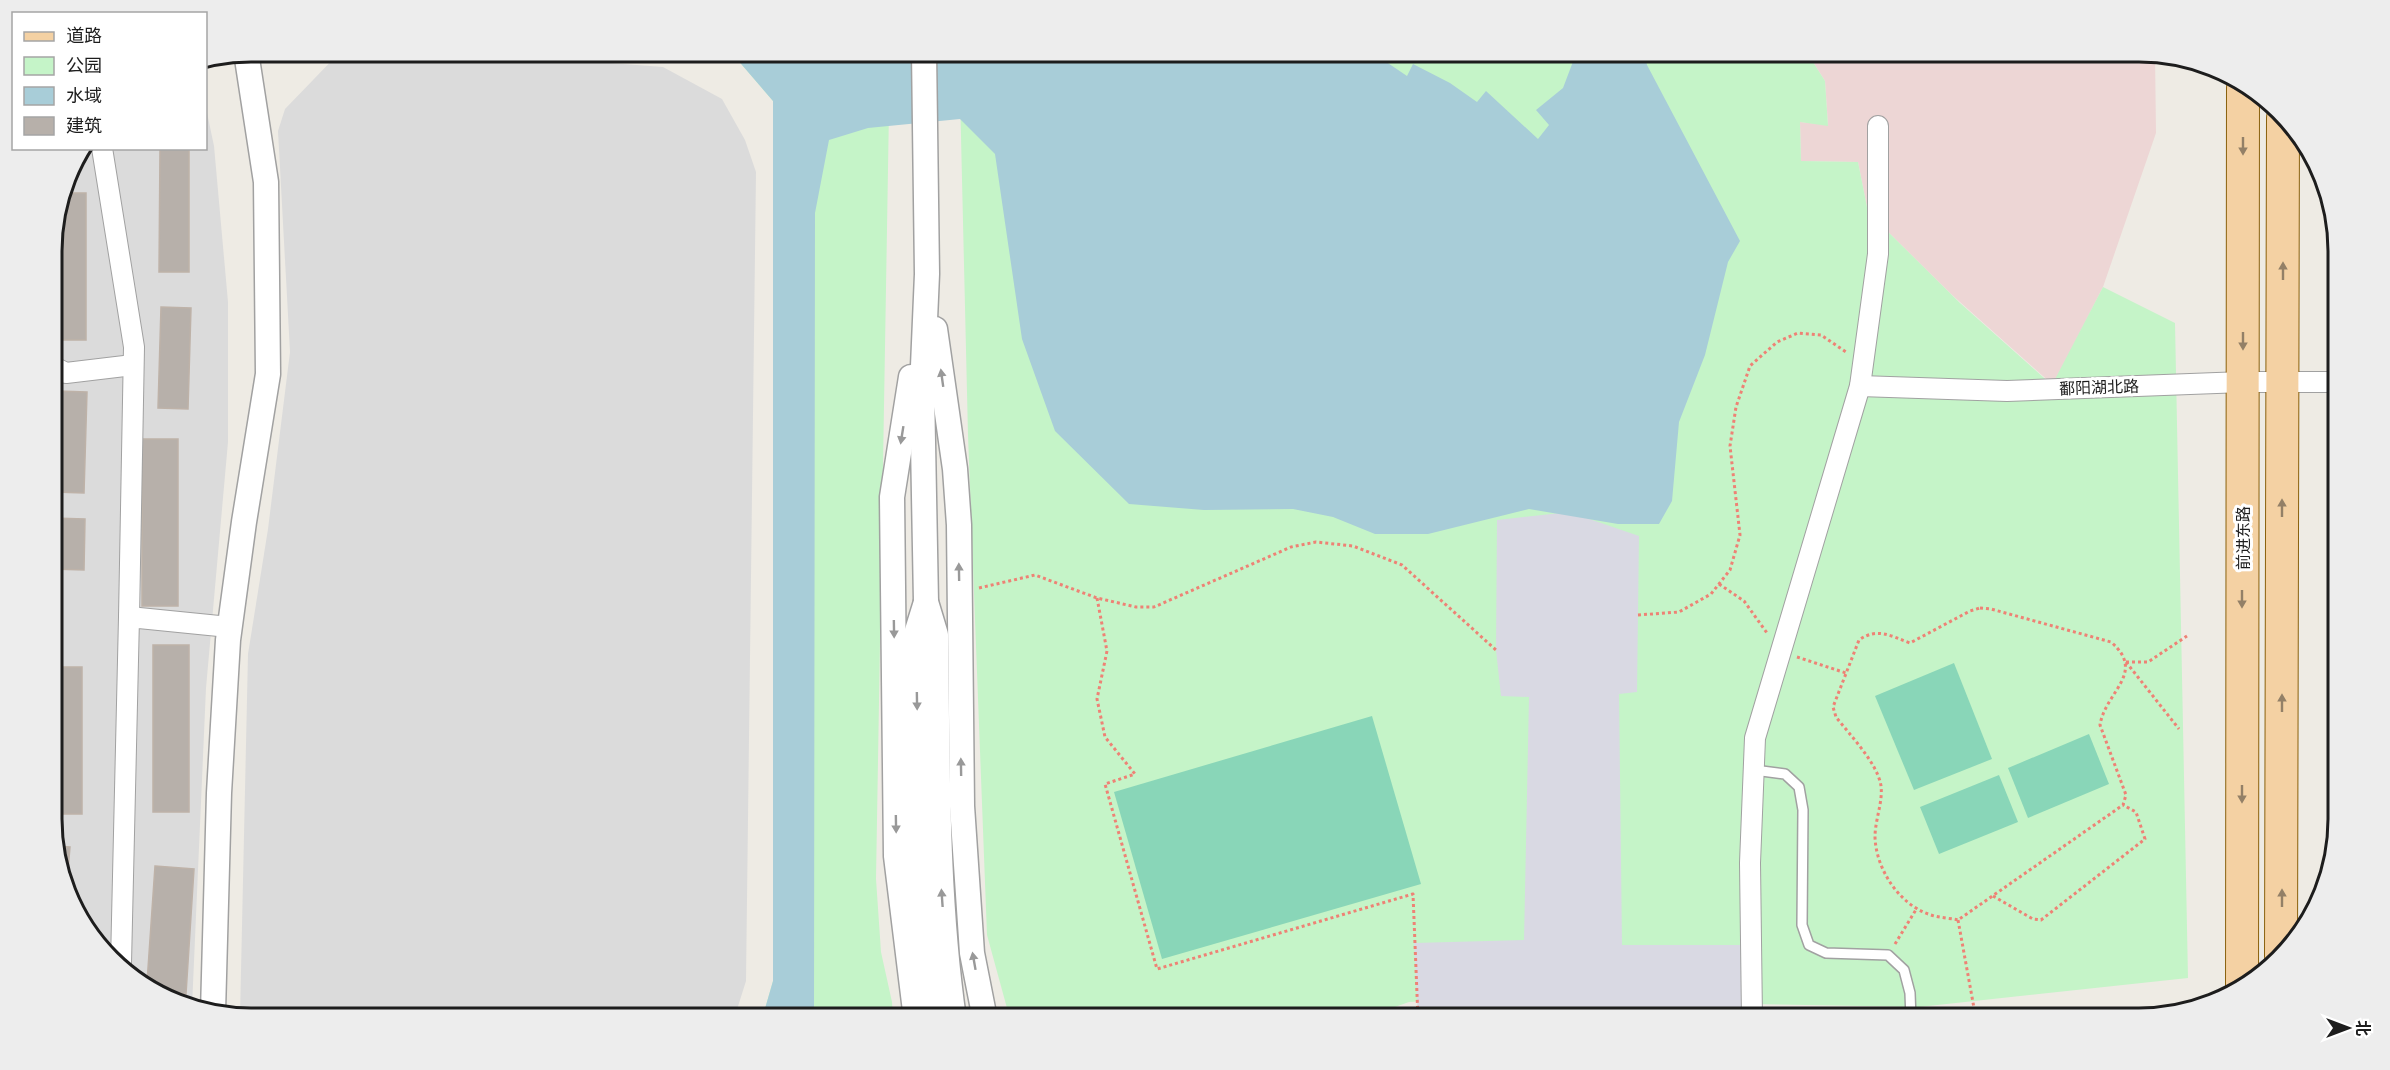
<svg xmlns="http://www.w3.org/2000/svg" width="2390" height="1070" viewBox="0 0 2390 1070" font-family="'Open Sans','Noto Sans SC',sans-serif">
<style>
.residential{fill:#dbdbdb}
.commercial{fill:#edd6d5}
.park{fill:#c5f4c8}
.pitch{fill:#89d6b8}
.plaza{fill:#d9d9e3}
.water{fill:#a8cdd8}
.building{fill:#b7b0aa;stroke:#beb2a8;stroke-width:1.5}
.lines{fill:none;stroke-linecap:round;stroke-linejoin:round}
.service-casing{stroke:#a1a1a1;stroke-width:12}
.minor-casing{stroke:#a1a1a1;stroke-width:22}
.tertiary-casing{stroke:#a1a1a1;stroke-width:27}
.primary-casing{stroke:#8a610d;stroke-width:34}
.path{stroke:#ee8275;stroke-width:3;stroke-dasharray:3 3;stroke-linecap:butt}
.service{stroke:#fff;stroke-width:9}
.minor{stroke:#fff;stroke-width:20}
.tertiary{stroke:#fff;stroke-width:24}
.primary{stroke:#f4d1a3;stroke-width:32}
.oneway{fill:#938067}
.oneway2{fill:#999}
.labels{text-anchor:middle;stroke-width:6;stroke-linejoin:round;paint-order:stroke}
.street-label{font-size:16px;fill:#1d1d1d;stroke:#fff}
.rim{fill:none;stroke:#1d1d1d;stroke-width:3}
</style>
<rect width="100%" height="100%" fill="#eeebe4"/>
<g class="residential">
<polygon points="341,51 506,51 544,58 663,67 722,99 745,140 756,172 746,981 734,1019 251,1019 240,1017 248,654 268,529 290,352 278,131 285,109"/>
<polygon points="206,108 214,146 228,302 228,442 206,688 192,1007 175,1004 93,941 53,846 51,237 72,162 82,149 206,148"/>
</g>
<polygon class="commercial" points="1806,51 2139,51 2155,54 2156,133 2103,287 2053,385 1951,294 1868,212 1858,162 1801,161 1800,122 1828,125 1825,81"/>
<g class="park">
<polygon points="730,51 890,51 876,879 881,952 892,1002 893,1019 762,1019 773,981 773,101"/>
<polygon points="959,51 1806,51 1825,81 1828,126 1800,122 1801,161 1858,162 1868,212 1960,303 2052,385 2103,287 2175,323 2188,978 1919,1007 1462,999 1409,1002 1361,1019 1010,1019 987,935 968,435"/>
</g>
<g class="pitch">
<polygon points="1954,663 1992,759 1914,790 1875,696"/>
<polygon points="1372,716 1421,884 1162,959 1114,792"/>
<polygon points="2089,734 2109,784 2028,818 2008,768"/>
<polygon points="1999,775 2018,822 1939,854 1920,807"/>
</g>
<polygon class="plaza" points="1569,512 1639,536 1637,692 1619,694 1622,945 1751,945 1752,1019 1418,1019 1414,943 1524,940 1529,697 1501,696 1496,650 1497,520"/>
<polygon class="water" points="730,51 1349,51 1376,55 1407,76 1413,64 1450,83 1477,102 1486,91 1538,139 1549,125 1536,110 1563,88 1577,51 1644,51 1647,65 1740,241 1728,262 1705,355 1679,422 1672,501 1659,524 1618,524 1529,509 1428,534 1375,534 1333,517 1293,509 1204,510 1129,504 1055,431 1022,339 995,154 960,119 868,128 829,140 815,213 814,1019 762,1019 773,981 773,101"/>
<g class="building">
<polygon points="160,148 189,148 189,272 159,272"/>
<polygon points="64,193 86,193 86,340 57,340 57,216"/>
<polygon points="161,307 191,308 188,409 158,408"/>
<polygon points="57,391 87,392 84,493 54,492"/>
<rect x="142" y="439" width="36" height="167"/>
<polygon points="52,518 85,519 84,570 52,569"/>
<rect x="153" y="645" width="36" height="167"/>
<rect x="53" y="667" width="29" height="147"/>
<polygon points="53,846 70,847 67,881"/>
<polygon points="155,866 194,869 186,994 160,992 147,983"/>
</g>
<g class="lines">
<defs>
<polyline id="service" points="1754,770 1785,774 1799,787 1803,810 1802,925 1809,945 1826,953 1888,955 1904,970 1910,993 1911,1019"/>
<g id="minor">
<polyline points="102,148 134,347 129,617"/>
<polyline points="52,366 66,373 133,365"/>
<polyline points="1860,386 2007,391 2243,382 2338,382"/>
<polyline points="121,963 129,617 229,627"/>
<polyline points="1752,1019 1750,863 1755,738 1860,386 1878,254 1878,126"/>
</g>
<g id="tertiary">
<path d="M924,51L927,274L922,389L926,602L936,635C938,763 936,892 954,1019"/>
<polyline points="935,329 955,469 959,525 962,806 972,953 985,1019"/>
<polyline points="911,377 892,497 896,856 916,1019"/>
<polyline points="926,602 916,634 919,860 928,963 936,1019"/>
<polyline points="213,1012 219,793 228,640 244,522 268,374 266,182 246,52"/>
</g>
<g id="primary">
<polyline points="2281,956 2283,118"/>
<polyline points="2242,988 2243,88"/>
</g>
</defs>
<use href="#service" class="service-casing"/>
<use href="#minor" class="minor-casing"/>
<use href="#tertiary" class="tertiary-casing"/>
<use href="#primary" class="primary-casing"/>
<g class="path">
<polyline points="1719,584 1744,601 1767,633"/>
<polyline points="979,588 1035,575 1097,598 1136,607 1154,607 1291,547 1316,542 1353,546 1402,565 1496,650"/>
<polyline points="1097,598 1107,651 1097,699 1105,737 1135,774 1105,784 1157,969 1413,894 1418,1019"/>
<path d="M1980,608L1991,609L2111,642C2147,673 2105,692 2100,725L2126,795L2123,805L1958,920C1950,918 1940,918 1931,915C1899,905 1876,869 1875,837C1875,820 1883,802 1881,786C1878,764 1850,735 1836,717L1833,707L1859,640C1877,627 1891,636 1910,643L1970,611Z"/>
<polyline points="1638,615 1679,612 1711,594 1730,570 1740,535 1730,446 1736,407 1750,366 1777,342 1798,333 1821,335 1846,352"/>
<polyline points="1797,657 1846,673"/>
<polyline points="2126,662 2179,729"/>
<polyline points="2126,662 2148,662 2187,636"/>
<polyline points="1993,896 2033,919 2041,920 2145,839 2136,812 2123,805"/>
<polyline points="1958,920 1976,1019"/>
<polyline points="1895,944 1917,908"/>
</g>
<use href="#service" class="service"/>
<use href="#minor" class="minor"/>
<use href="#tertiary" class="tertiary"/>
<use href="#primary" class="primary"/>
</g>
<defs><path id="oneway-solid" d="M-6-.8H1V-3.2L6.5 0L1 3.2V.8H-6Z" transform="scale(1.5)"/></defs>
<g class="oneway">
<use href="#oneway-solid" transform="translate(2243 146) rotate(90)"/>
<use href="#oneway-solid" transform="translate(2283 271) rotate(-90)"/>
<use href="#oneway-solid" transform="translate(2243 341) rotate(90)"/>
<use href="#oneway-solid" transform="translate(2282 508) rotate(-90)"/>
<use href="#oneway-solid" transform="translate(2242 599) rotate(90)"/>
<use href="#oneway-solid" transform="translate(2282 703) rotate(-90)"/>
<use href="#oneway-solid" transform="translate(2242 794) rotate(90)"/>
<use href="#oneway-solid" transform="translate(2282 898) rotate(-90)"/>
</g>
<g class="oneway2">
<use href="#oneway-solid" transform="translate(942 378) rotate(-98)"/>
<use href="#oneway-solid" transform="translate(902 435) rotate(99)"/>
<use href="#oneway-solid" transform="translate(959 572) rotate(-91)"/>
<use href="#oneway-solid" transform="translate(894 629) rotate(89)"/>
<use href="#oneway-solid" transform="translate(917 701) rotate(89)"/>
<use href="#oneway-solid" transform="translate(961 767) rotate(-91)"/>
<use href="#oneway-solid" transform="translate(896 824) rotate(89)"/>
<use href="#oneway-solid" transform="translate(942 898) rotate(-94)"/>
<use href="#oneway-solid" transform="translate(974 961) rotate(-100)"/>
</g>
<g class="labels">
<g class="street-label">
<text transform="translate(2099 387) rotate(-2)" y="6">鄱阳湖北路</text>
<text transform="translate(2243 538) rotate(-90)" y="6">前进东路</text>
</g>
</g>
<path d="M0 0H2390V1070H0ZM251 62H2139A189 189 0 0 1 2328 251V819A189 189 0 0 1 2139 1008H251A189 189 0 0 1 62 819V251A189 189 0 0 1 251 62Z" fill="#ededed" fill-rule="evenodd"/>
<path class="rim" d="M251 62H2139A189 189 0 0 1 2328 251V819A189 189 0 0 1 2139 1008H251A189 189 0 0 1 62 819V251A189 189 0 0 1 251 62Z"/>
<rect x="12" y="12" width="195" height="138" fill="#ffffff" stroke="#a5a5a5" stroke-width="1.5"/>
<rect x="24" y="32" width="30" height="9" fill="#f4d1a3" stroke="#a5a5a5" stroke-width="1.5"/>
<text x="66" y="42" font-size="18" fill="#1d1d1d">道路</text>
<rect x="24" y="57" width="30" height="18" fill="#c5f4c8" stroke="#a5a5a5" stroke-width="1.5"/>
<text x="66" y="72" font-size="18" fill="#1d1d1d">公园</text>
<rect x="24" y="87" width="30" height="18" fill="#a8cdd8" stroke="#a5a5a5" stroke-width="1.5"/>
<text x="66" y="102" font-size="18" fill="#1d1d1d">水域</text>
<rect x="24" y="117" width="30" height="18" fill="#b7b0aa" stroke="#a5a5a5" stroke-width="1.5"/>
<text x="66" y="132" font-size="18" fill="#1d1d1d">建筑</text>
<g transform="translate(2348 1028) rotate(90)" stroke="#ffffff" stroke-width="4.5" paint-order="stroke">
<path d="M0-4.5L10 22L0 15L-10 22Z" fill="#1d1d1d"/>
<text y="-9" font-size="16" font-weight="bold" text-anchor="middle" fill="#1d1d1d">北</text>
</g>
</svg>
